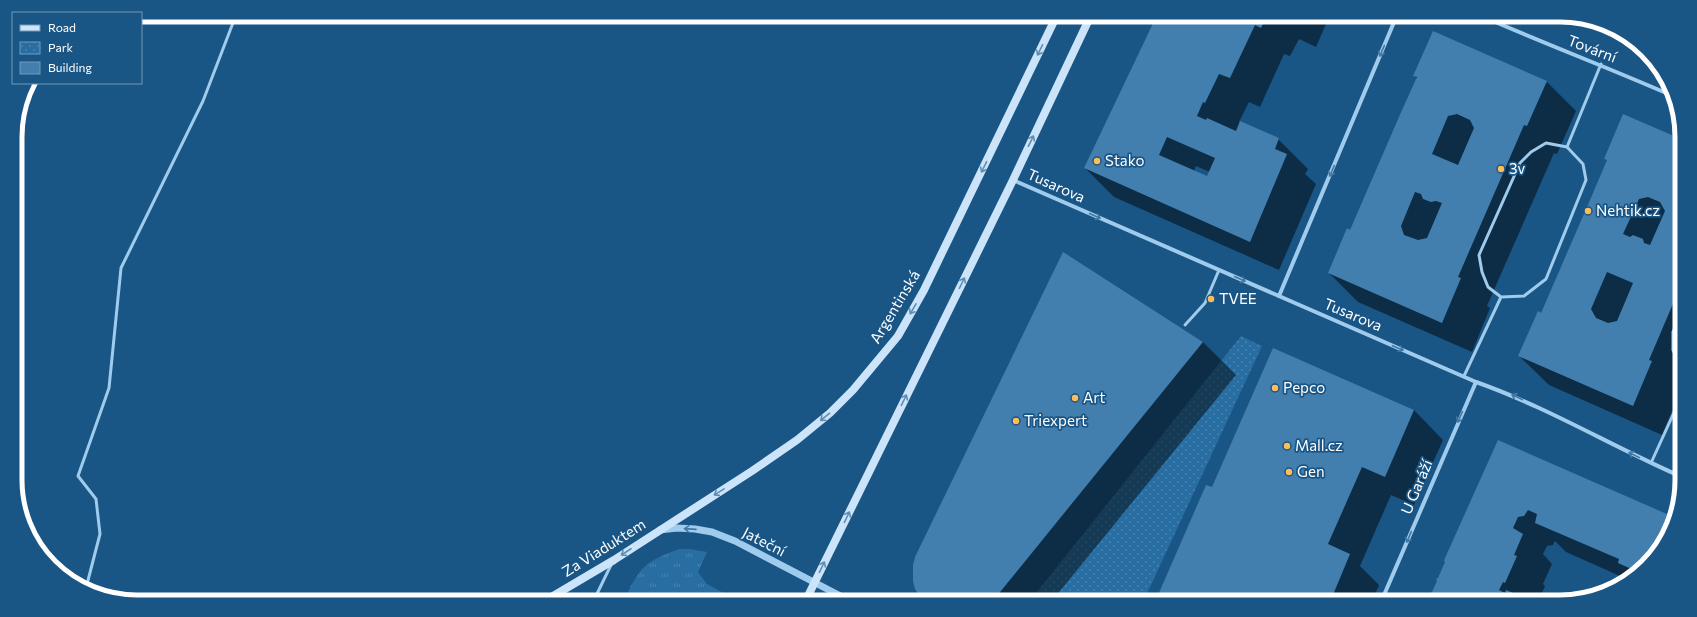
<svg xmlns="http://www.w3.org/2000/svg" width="1697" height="617" viewBox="0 0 1697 617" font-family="Commissioner,sans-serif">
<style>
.grass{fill:url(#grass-tufts)}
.park{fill:url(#park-dots)}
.shadow{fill:#0007;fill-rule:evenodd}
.building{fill:#427fae;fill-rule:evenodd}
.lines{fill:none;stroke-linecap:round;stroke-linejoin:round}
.service{stroke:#9fcbec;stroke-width:3}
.minor{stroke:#9fcbec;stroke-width:4}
.tertiary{stroke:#9fcbec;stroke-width:7}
.secondary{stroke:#cbe4f9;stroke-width:8}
.oneway{stroke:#608eb3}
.oneway2{stroke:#4178a4}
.poi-dot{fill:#ffbc5a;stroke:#195585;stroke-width:1.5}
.labels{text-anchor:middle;stroke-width:3.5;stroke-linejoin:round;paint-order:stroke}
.street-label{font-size:15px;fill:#fff;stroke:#195585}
.poi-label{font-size:15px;fill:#fff;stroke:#195585;text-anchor:start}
.rim{fill:none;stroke:#fff;stroke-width:5}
</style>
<defs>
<pattern id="grass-tufts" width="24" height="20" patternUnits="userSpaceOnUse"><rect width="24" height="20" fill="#286ea2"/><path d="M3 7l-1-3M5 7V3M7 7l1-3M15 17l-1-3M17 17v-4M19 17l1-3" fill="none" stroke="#4884b0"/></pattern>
<pattern id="park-dots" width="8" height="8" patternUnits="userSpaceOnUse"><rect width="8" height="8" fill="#286ea2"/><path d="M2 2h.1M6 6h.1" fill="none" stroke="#4884b0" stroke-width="1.8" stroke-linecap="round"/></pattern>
</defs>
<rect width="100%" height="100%" fill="#195585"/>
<path class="grass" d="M680,549H690L707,552L698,572L707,584L740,602H623C640,568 642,562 680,549Z"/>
<polygon class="park" points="1241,336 1262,346 1143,602 1029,602"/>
<g class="shadow">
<path d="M1160,15H1330L1316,47L1299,39L1290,56L1284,54L1260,107L1249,102L1239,122L1278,139L1308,169L1305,174L1316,184L1279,270L1114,197L1085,168ZM1196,166L1210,172L1207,177L1194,171Z"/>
<polygon points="1415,76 1547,82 1576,111 1557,154 1554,153 1487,306 1490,308 1472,352 1358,302 1329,273 1351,231 1417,79"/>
<polygon points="1681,140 1682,380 1678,389 1680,391 1662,435 1549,385 1519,356 1541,314 1608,161 1605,159"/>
<polygon points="1063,254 1203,342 1236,375 1051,602 924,602"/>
<polygon points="1414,410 1443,440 1414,505 1391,495 1360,566 1379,585 1372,602 1156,602 1212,488"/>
<polygon points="1499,441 1676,519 1661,548 1635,577 1629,580 1566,552 1555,541 1553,545 1547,546 1543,554 1552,564 1543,584 1545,586 1539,600 1543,602 1439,579"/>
</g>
<g class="building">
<path d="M1157,15H1267L1261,28L1255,25L1230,78L1219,74L1205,103L1203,102L1197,116L1206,120L1207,118L1236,131L1240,121L1279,138L1275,149L1287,154L1250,242L1084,168ZM1167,137L1215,158L1207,176L1159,155Z"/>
<path d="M1433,31L1547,81L1527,126L1524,125L1458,277L1461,278L1442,323L1328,273L1347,228L1350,230L1402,110L1417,77L1413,76ZM1457,114L1470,120L1474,128L1458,165L1432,154L1448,116ZM1415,192L1421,194L1423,199L1431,202L1436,201L1442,203L1427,238L1418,240L1404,235L1401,226Z"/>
<path d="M1623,114L1681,139V285L1649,360L1652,361L1633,406L1518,356L1538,311L1541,313L1593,193L1607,160L1604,159ZM1648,197L1660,202L1665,211L1650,245L1644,243L1643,239L1633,235L1630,237L1623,234L1639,199ZM1607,272L1633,283L1617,321L1608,323L1596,318L1591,309Z"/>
<polygon points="1063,252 1203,342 992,602 923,602 915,589 913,581 913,565 915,557"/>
<polygon points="1273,348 1414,410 1385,477 1362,467 1328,544 1350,554 1330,602 1155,602 1206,485 1212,487"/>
<polygon points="1498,440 1676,518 1661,548 1646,565 1641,563 1638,570 1636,571 1618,563 1619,559 1535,523 1537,514 1528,510 1524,516 1518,517 1513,528 1523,534 1514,555 1517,556 1505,583 1503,582 1499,590 1505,593 1506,590 1523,597 1525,593 1546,602 1428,602 1431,595 1430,593 1432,592 1437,581 1436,579 1438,578 1445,562 1444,561 1445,558"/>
</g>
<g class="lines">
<g class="service">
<polyline points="1567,147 1601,64"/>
<polyline points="1682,313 1673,332 1673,350 1682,368"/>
<polyline points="1185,325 1205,303 1219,270"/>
<polyline points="1464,376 1501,297 1524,296 1546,279 1586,180 1583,164 1567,147 1546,143 1531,152 1520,163 1479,255 1482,272 1488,287 1501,297"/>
<polyline points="1651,463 1682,395"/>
<polyline points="86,588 100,534 96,499 78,476 109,388 121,268 203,101 236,15"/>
<polyline points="593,602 611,565"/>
</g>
<g class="minor">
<path d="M1479,15C1543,43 1609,68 1673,96"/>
<path d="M1013,180L1476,382C1547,407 1613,447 1682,477"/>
<polyline points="1279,296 1397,15"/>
<polyline points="1381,602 1476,382"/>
</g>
<polyline class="tertiary" points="660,530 677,528 695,529 712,532 735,541 852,602"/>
<g class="secondary">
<polyline points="543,602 614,560 752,471 797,440 830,413 853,390 898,336 924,290 1057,15"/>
<polyline points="805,602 1013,180 1091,15"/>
</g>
</g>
<defs><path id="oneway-shaft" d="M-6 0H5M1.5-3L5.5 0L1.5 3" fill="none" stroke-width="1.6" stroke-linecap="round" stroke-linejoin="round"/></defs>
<g class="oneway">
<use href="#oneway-shaft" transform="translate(1040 50) rotate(116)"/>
<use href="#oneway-shaft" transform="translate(1031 141) rotate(-64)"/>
<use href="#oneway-shaft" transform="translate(984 167) rotate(116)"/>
<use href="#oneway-shaft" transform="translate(962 283) rotate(-64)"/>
<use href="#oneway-shaft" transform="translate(913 309) rotate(120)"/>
<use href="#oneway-shaft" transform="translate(904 400) rotate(-64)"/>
<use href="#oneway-shaft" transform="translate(825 417) rotate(141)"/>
<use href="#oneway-shaft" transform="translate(719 492) rotate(148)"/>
<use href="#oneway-shaft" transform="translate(847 517) rotate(-64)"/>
<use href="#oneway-shaft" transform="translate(626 552) rotate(147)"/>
<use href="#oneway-shaft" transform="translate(822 567) rotate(-64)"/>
</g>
<g class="oneway2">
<use href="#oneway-shaft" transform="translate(1382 51) rotate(113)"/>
<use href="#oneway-shaft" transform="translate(1332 171) rotate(113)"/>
<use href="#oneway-shaft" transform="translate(1095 216) rotate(24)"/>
<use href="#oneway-shaft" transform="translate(1240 279) rotate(24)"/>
<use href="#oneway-shaft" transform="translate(1398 348) rotate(23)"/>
<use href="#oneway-shaft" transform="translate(1517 397) rotate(-154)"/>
<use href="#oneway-shaft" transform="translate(1460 417) rotate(114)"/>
<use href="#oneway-shaft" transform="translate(1634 455) rotate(-154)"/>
<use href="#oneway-shaft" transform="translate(690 529) rotate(-176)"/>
<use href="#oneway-shaft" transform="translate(1409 537) rotate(113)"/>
</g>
<g class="poi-dot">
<circle cx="1097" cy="161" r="4"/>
<circle cx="1501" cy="169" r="4"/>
<circle cx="1588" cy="211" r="4"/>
<circle cx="1211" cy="299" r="4"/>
<circle cx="1275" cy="388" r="4"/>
<circle cx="1075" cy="398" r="4"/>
<circle cx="1016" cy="421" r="4"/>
<circle cx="1287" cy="446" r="4"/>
<circle cx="1289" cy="472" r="4"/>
</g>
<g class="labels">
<g class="street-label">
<text transform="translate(1592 49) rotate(21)" y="5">Tovární</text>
<text transform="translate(1056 186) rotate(24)" y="5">Tusarova</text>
<text transform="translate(895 307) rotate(-59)" y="5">Argentinská</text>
<text transform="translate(1353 315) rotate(23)" y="5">Tusarova</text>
<text transform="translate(1417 487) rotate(-67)" y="5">U Garáží</text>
<text transform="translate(764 542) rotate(27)" y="5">Jateční</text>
<text transform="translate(604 548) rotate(-32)" y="5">Za Viaduktem</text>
</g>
<g class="poi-label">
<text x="1105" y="166">Stako</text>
<text x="1509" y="174">3v</text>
<text x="1596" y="216">Nehtik.cz</text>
<text x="1219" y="304">TVEE</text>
<text x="1283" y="393">Pepco</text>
<text x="1083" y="403">Art</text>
<text x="1024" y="426">Triexpert</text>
<text x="1295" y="451">Mall.cz</text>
<text x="1297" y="477">Gen</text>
</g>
</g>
<path d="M0 0H1697V617H0ZM137 22H1560A115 115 0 0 1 1675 137V480A115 115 0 0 1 1560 595H137A115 115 0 0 1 22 480V137A115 115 0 0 1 137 22Z" fill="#195585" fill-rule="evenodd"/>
<path class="rim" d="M137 22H1560A115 115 0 0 1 1675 137V480A115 115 0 0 1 1560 595H137A115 115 0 0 1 22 480V137A115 115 0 0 1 137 22Z"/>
<rect x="12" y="12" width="130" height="72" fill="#195585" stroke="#7599b6"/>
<rect x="20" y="25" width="20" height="6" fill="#cbe4f9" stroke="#7599b6"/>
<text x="48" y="32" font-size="12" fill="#ffffff">Road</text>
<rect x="20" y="42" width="20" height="12" fill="url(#park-dots)" stroke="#7599b6"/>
<text x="48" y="52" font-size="12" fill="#ffffff">Park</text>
<rect x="20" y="62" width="20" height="12" fill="#427fae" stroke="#7599b6"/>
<text x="48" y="72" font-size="12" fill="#ffffff">Building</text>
</svg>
